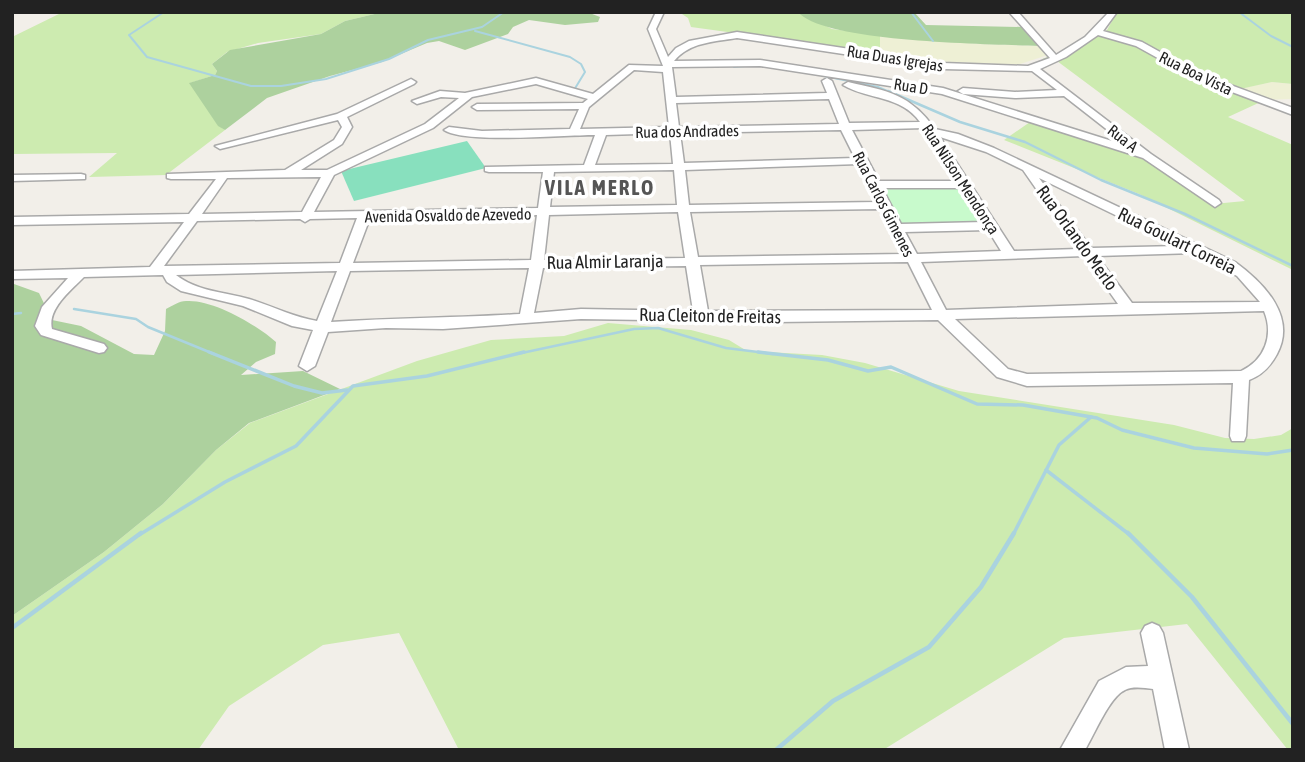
<svg xmlns="http://www.w3.org/2000/svg" width="1305" height="762" viewBox="0 0 1305 762" font-family="'Asap Condensed',sans-serif">
<style>
.farmland{fill:#eef0d5}
.grass{fill:#cdebb0}
.forest{fill:#add19e}
.park{fill:#c8facc}
.pitch{fill:#88e0be}
.lines{fill:none;stroke-linecap:round;stroke-linejoin:round}
.stream-far3{stroke:#aad3df;stroke-width:2}
.stream-far2{stroke:#aad3df;stroke-width:2.5}
.stream-far1{stroke:#aad3df;stroke-width:3.5}
.stream{stroke:#aad3df;stroke-width:4.5}
.minor-casing{stroke:#a9a9a9;stroke-width:3}
.minor{fill:#fff;fill-rule:evenodd}
.labels{text-anchor:middle;stroke-width:7;stroke-linejoin:round;paint-order:stroke}
.far-street-label{font-size:16px;fill:#222;stroke:#fff}
.street-label{font-size:18px;fill:#222;stroke:#fff}
.far-district-label{font-size:21px;font-weight:bold;letter-spacing:2px;fill:#555;stroke:#fff}
</style>
<rect width="100%" height="100%" fill="#f2efe9"/>
<g class="farmland">
<polygon points="880,35 979,44 1039,46 1048,55 1017,65 934,61 880,53"/>
<polygon points="1272,82 1293,84 1293,99 1265,100 1238,89"/>
</g>
<g class="grass">
<polygon points="63,12 383,12 345,21 321,34 258,43 227,52 212,64 217,71 215,75 190,83 218,125 225,130 166,175 89,177 117,153 12,154 12,37"/>
<polygon points="679,12 798,12 832,29 880,35 880,53 691,27 688,18"/>
<polygon points="1117,12 1293,12 1293,84 1272,82 1240,89 1265,100 1228,117 1293,145 1293,270 1139,194 1004,140 1030,122 1150,161 1213,204 1245,201 1057,61 1042,59 1089,42 1107,30"/>
<polygon points="608,323 691,330 729,340 747,351 822,355 865,363 959,391 1174,425 1225,438 1254,439 1281,435 1293,428 1293,750 1288,750 1187,624 1064,638 883,750 459,750 399,633 323,645 229,706 198,750 12,750 12,616 104,552 163,504 216,450 250,423 417,361 491,340 564,336"/>
</g>
<g class="forest">
<polygon points="383,12 587,12 600,17 598,22 565,25 529,20 513,27 508,34 465,50 439,41 427,43 382,62 330,76 267,98 225,130 218,126 189,83 215,75 217,71 212,64 230,50 321,34 345,21"/>
<path d="M798,12H914L926,25L1024,27L1039,46C994,44 824,43 798,12Z"/>
<path d="M14,284L39,293L52,320L81,326L134,354L154,355L165,331L166,309C172,306 179,301 186,301C213,299 257,325 276,342L275,354L256,362L241,375L303,371L340,389L249,423L216,450L163,504L104,552L12,616V285Z"/>
</g>
<polygon class="park" points="961,187 983,224 900,225 883,188"/>
<polygon class="pitch" points="467,141 486,168 354,201 341,171"/>
<g class="lines">
<g class="stream-far3">
<polyline points="164,12 129,35 147,57 251,86 281,86 326,79 389,59 428,40 482,27 504,12"/>
<polyline points="911,12 933,41"/>
<polyline points="1239,12 1271,36 1293,47"/>
<polyline points="475,31 570,57 581,64 585,72 574,90"/>
<polyline points="734,67 745,66"/>
<polyline points="824,76 878,87 892,93"/>
</g>
<g class="stream-far2">
<polyline points="888,91 960,122 1025,142 1101,180 1185,214 1293,266"/>
<polyline points="74,309 136,319 148,327 214,354"/>
<polyline points="12,314 21,313"/>
<polyline points="517,354 634,329 658,328 726,348 773,354"/>
</g>
<g class="stream-far1">
<polyline points="209,352 294,386 322,393 347,390"/>
<polyline points="758,352 828,360 868,371 891,367 977,404 1023,405 1097,418 1122,430 1194,448 1267,454 1293,450"/>
<polyline points="1046,470 1130,535"/>
<polyline points="139,535 225,482 296,446 353,386 427,376 524,352"/>
<polyline points="1013,535 1059,445 1091,417"/>
</g>
<g class="stream">
<polyline points="1128,533 1192,597 1293,724"/>
<polyline points="12,628 141,533"/>
<polyline points="776,750 833,701 929,647 981,587 1014,533"/>
</g>
<defs>
<g id="minor">
<path d="M656,12H664L656,29L668,57L676,48L689,41L737,32L943,63L1028,66L1050,58L1009,12H1018L1056,55L1085,37L1109,12H1117L1103,31L1142,42L1198,73L1293,108V115L1192,77L1136,46L1098,35L1066,57L1040,69L1151,154L1219,200L1221,203L1215,207L1143,158L942,94L760,66L672,67L676,97L827,93L822,81L827,78L832,81L849,123L920,122C901,95 868,100 843,85L848,82C888,91 910,94 935,129L958,134L994,148L1235,262C1264,283 1297,317 1277,354C1270,367 1262,375 1249,380L1246,436L1244,441H1232L1230,436L1233,383L1027,386L997,377L938,320L775,322L581,319L443,329L386,328L328,332L315,366L307,371L299,366L313,330L292,326L243,306L181,291L167,282L163,275L84,277C71,290 47,309 52,329L104,344L107,348L104,352L99,353L41,335L35,326L42,307L68,278L12,279V271L150,267L184,222L12,225V217L189,214L216,179H171L167,178V174L285,170L334,140L342,127L338,120L220,149L215,146L337,114L411,79L416,82L414,84L347,117L352,127L342,144L301,170H327L425,124L459,98L441,97L417,104L412,101L440,91L465,93L536,78L593,94L629,65L663,66L648,29ZM737,38L943,69L1032,71L1057,90L1015,92L963,88L958,91L963,94L1015,98L1064,96L1128,146L943,88L760,60L674,61C690,42 713,42 737,38ZM634,70L663,72L669,127L580,129L589,107ZM536,84L588,99L583,103L477,104L472,107L477,110L579,109L570,129L482,131L449,127L444,130C464,144 566,135 595,135L584,165L485,167V171L489,172H543L538,208L314,212L334,175L433,128L472,97ZM829,99L839,124L679,127L676,103ZM924,128L959,181H879L852,130ZM841,130L855,158L684,163L680,133ZM670,133L673,164L595,165L606,135ZM940,137L986,152L1023,170L1078,249L1014,251ZM859,164L877,202L689,205L685,170ZM674,170L677,205L550,207L554,172ZM321,177L302,212L202,214L227,178ZM1039,178L1179,246L1091,248ZM882,188H963L984,222L901,224ZM881,209L904,254L698,257L690,212ZM678,212L685,258L544,260L549,215ZM537,215L531,260L353,263L370,218ZM357,218L340,263L164,266L197,221L300,219L305,222L310,219ZM988,230L1001,251L917,254L905,232ZM1195,253L1237,276L1260,302L1132,303L1097,256ZM1084,256L1118,304L946,310L921,262ZM908,262L932,310L708,311L700,265ZM686,266L693,311L581,309L534,313L543,268ZM529,268L520,314C457,318 394,318 331,322L350,271ZM337,271L317,321C293,317 272,306 249,299C224,292 196,291 176,275ZM1264,311C1274,335 1265,360 1241,371L1027,374L1008,369L955,319Z"/>
<polygon points="81,174 85,175 85,179 12,181 12,175"/>
<path d="M1152,623L1159,626L1163,633L1189,750H1165L1153,689C1144,688 1133,686 1125,690C1110,696 1094,735 1085,750H1060L1099,681L1126,667L1148,666L1141,633L1145,626Z"/>
</g>
</defs>
<use href="#minor" class="minor-casing"/>
<use href="#minor" class="minor"/>
</g>
<g class="labels">
<g class="far-street-label">
<text transform="translate(895 58) rotate(9)" y="6">Rua Duas Igrejas</text>
<text transform="translate(1196 73) rotate(26)" y="6">Rua Boa Vista</text>
<text transform="translate(911 86) rotate(9)" y="6">Rua D</text>
<text transform="translate(687 131) rotate(-1)" y="6">Rua dos Andrades</text>
<text transform="translate(1123 138) rotate(38)" y="6">Rua A</text>
<text transform="translate(961 179) rotate(57)" y="6">Rua Nilson Mendonça</text>
<text transform="translate(884 204) rotate(63)" y="6">Rua Carlos Gimenes</text>
<text transform="translate(448 215) rotate(-1)" y="6">Avenida Osvaldo de Azevedo</text>
</g>
<g class="street-label">
<text transform="translate(1077 238) rotate(54)" y="6">Rua Orlando Merlo</text>
<text transform="translate(1177 241) rotate(26)" y="6">Rua Goulart Correia</text>
<text transform="translate(605 262) rotate(-1)" y="6">Rua Almir Laranja</text>
<text transform="translate(710 316) rotate(1)" y="6">Rua Cleiton de Freitas</text>
</g>
<g class="far-district-label">
<text x="600" y="195">VILA MERLO</text>
</g>
</g>
<rect width="1305" height="762" fill="none" stroke="#222222" stroke-width="28"/>
</svg>
